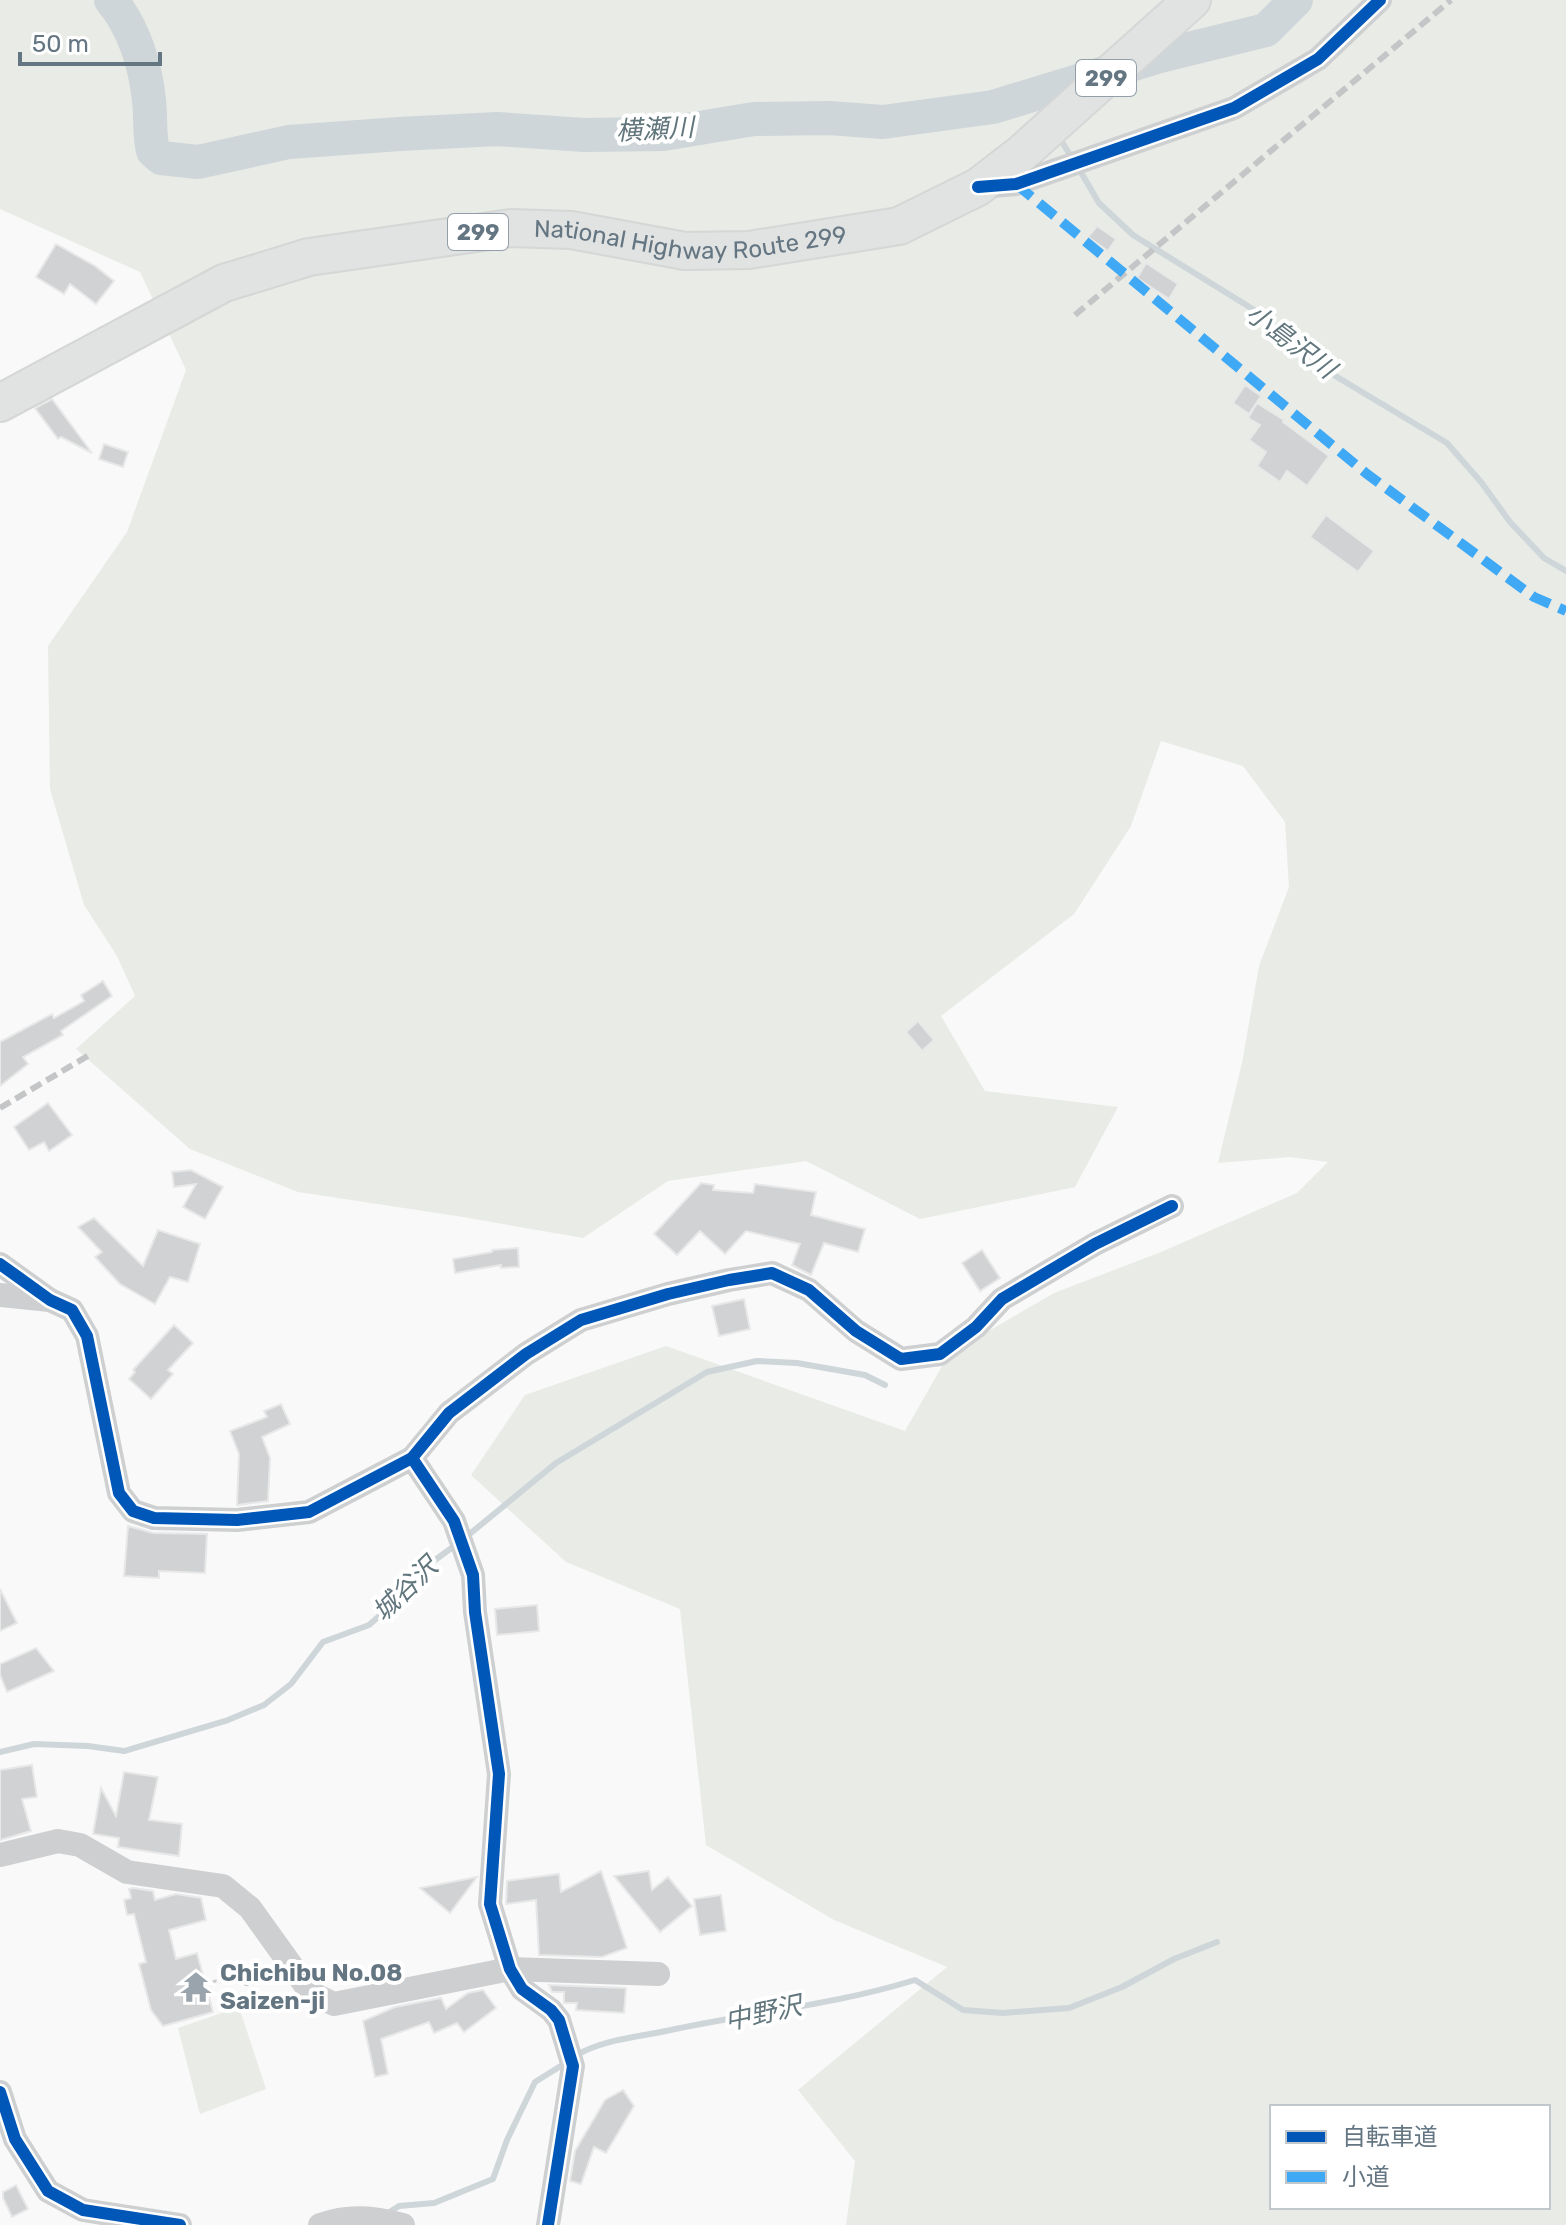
<svg xmlns="http://www.w3.org/2000/svg" width="1566" height="2225" viewBox="0 0 1566 2225" font-family="Rubik,'Noto Sans JP',sans-serif">
<style>
.green{fill:#e8ebe6;fill-rule:evenodd}
.lines{fill:none;stroke-linecap:round;stroke-linejoin:round}
.stream{stroke:#ced6d9;stroke-width:6}
.river{stroke:#ced6d9;stroke-width:34}
.building{fill:#d0d2d3;stroke:#e8e8e8;stroke-width:2}
.highway-casing{stroke:#d5d6d6;stroke-width:40}
.path{stroke:#cbcccd;stroke-width:3;stroke-dasharray:4 4;stroke-linecap:butt}
.minor{stroke:#cecfd0;stroke-width:24}
.highway{stroke:#e1e2e2;stroke-width:36}
.rail{stroke:#c3c5c6;stroke-width:6;stroke-dasharray:12 6;stroke-linecap:butt}
.quiet{stroke:#3fa9f5;stroke-width:10;stroke-dasharray:20 10;stroke-linecap:butt}
.cycleway-casing{stroke:#fff;stroke-width:17}
.cycleway{stroke:#0057b8;stroke-width:12}
.labels{text-anchor:middle;stroke-width:8;stroke-linejoin:round;paint-order:stroke}
.shield{fill:#fff;stroke:#939fa8;stroke-width:2}
.shield-label{font-size:22px;font-weight:bold;fill:#657683}
.street-label{font-size:24px;fill:#657683;stroke:#fff}
.poi-label{font-size:24px;font-weight:bold;fill:#657683;stroke:#fff;text-anchor:start}
.water-label{font-size:26px;font-style:italic;fill:#60757c;stroke:#fff}
</style>
<rect width="100%" height="100%" fill="#f9f9f9"/>
<g class="green">
<path d="M0,0H1566V2225H846L855,2161L798,2090L947,1967L834,1920L706,1845L680,1609L566,1562L471,1475L525,1395L666,1346L905,1431L949,1354L1054,1293L1161,1252L1297,1193L1328,1162L1290,1157L1218,1163L1242,1063L1259,966L1289,887L1285,822L1243,766L1161,741L1131,826L1074,914L941,1016L985,1091L1118,1107L1075,1187L920,1219L806,1161L668,1181L583,1238L457,1216L298,1192L190,1149L76,1049L135,996L117,956L84,905L50,789L48,646L127,532L186,370L140,272L0,209ZM1272,2107H1548V2207H1272Z"/>
<polygon points="239,2007 266,2089 200,2114 178,2028"/>
</g>
<g class="lines">
<g class="stream">
<polyline points="1034,95 1046,115"/>
<polyline points="1058,135 1073,160"/>
<polyline points="1079,169 1099,203 1133,235 1264,316 1332,374 1447,443 1481,482 1510,522 1544,558 1566,571"/>
<polyline points="466,1537 556,1463 707,1372 757,1361 797,1363 865,1375 885,1385"/>
<polyline points="0,1752 34,1744 88,1746 124,1751 228,1720 264,1705 291,1684 323,1642 369,1625 386,1610 409,1579 457,1544"/>
<path d="M577,2055C601,2040 638,2037 666,2031C749,2013 834,2005 915,1980L963,2010L1003,2013L1069,2008L1122,1987L1174,1959L1217,1942"/>
<polyline points="388,2213 399,2206 434,2203 493,2179 507,2140 535,2082 564,2064"/>
</g>
<path class="river" d="M111,0C134,28 145,64 149,100C151,117 149,135 153,151L161,158L198,162L289,142L400,134L497,129L584,135L663,134L754,119L829,118L883,122L993,107L1160,56L1266,30L1296,0"/>
</g>
<g class="building">
<polygon points="1097,226 1116,239 1108,251 1088,237"/>
<polygon points="56,244 95,266 114,281 96,304 70,284 64,294 36,277"/>
<polygon points="1146,263 1178,284 1169,299 1137,278"/>
<polygon points="1245,385 1261,396 1249,414 1233,403"/>
<polygon points="52,399 92,453 61,437 58,439 35,408"/>
<polygon points="1257,403 1284,420 1283,422 1329,456 1307,486 1287,471 1280,482 1257,466 1266,452 1249,440 1260,425 1248,418"/>
<polygon points="104,444 128,452 123,467 99,459"/>
<polygon points="1326,515 1374,551 1358,572 1310,537"/>
<polygon points="103,981 112,996 61,1031 63,1035 23,1057 28,1064 0,1086 0,1042 52,1014 54,1018 84,1001 81,995"/>
<polygon points="918,1021 934,1040 922,1051 906,1032"/>
<polygon points="48,1103 72,1135 49,1151 44,1142 29,1150 14,1127"/>
<polygon points="191,1170 223,1187 205,1219 183,1207 196,1184 174,1187 172,1172"/>
<polygon points="701,1183 714,1185 713,1190 753,1193 755,1184 816,1192 811,1215 865,1229 858,1252 824,1243 811,1275 792,1265 800,1244 746,1231 725,1254 700,1231 677,1255 654,1234"/>
<polygon points="94,1218 143,1266 158,1230 200,1244 188,1282 170,1277 155,1304 120,1284 95,1257 102,1252 78,1227"/>
<polygon points="518,1248 519,1267 501,1268 501,1265 455,1273 453,1259 492,1252 492,1250"/>
<polygon points="982,1250 1000,1278 980,1291 962,1263"/>
<polygon points="744,1299 750,1329 719,1336 712,1306"/>
<polygon points="174,1325 193,1343 168,1370 173,1374 151,1399 129,1379 135,1372 133,1370"/>
<polygon points="281,1404 290,1424 262,1437 270,1458 268,1501 237,1505 239,1454 230,1431 267,1417 264,1411"/>
<polygon points="128,1526 153,1533 207,1534 205,1573 159,1571 159,1578 124,1576"/>
<polygon points="0,1589 17,1623 0,1631"/>
<polygon points="537,1605 539,1631 497,1635 495,1609"/>
<polygon points="36,1648 54,1671 7,1692 0,1675 0,1664"/>
<polygon points="32,1765 37,1797 22,1799 31,1831 0,1840 0,1770"/>
<polygon points="124,1772 158,1777 149,1820 182,1824 179,1856 118,1847 119,1838 93,1834 101,1788 116,1816"/>
<polygon points="601,1871 627,1948 602,1957 539,1955 536,1900 506,1904 507,1881 559,1874 561,1892"/>
<polygon points="649,1871 652,1890 668,1877 692,1906 660,1932 614,1876"/>
<polygon points="477,1877 450,1913 420,1888"/>
<polygon points="133,1888 153,1891 155,1900 176,1894 201,1898 206,1920 169,1930 176,1959 197,1953 213,2012 163,2026 151,2010 139,1964 146,1962 134,1914 127,1915 124,1900 131,1898 129,1889"/>
<polygon points="721,1895 726,1931 700,1935 694,1899"/>
<polygon points="549,1985 626,1988 624,2013 576,2010 577,2003 564,2003 564,1992 552,1992"/>
<polygon points="483,1990 496,2008 464,2032 457,2023 434,2033 429,2022 381,2039 388,2074 375,2077 363,2021 395,2007 441,1998 446,2009 468,1993"/>
<polygon points="623,2090 634,2106 606,2153 594,2147 581,2184 570,2181 575,2151 605,2100"/>
<polygon points="16,2185 28,2209 12,2217 3,2198 3,2192"/>
</g>
<g class="lines">
<defs>
<g id="highway">
<path id="s1" d="M0,403L224,283L309,257L511,228L571,230L685,251L749,250L899,226L978,187L1022,153L1192,0"/>
</g>
</defs>
<use href="#highway" class="highway-casing"/>
<polyline class="path" points="205,1984 216,1981 251,1985 259,1978 270,1978"/>
<g class="minor">
<polyline points="980,187 1016,184 1234,108 1318,59 1380,0"/>
<polyline points="0,1264 50,1300 72,1310 87,1336 119,1493 133,1511 154,1518 237,1520 309,1512 412,1458 449,1413 526,1354 581,1320 668,1294 729,1280 772,1273 809,1290 856,1331 901,1359 940,1354 976,1327 1002,1299 1095,1244 1172,1206"/>
<polyline points="0,1295 50,1300"/>
<polyline points="412,1458 454,1521 473,1575 475,1612 499,1774 490,1904 510,1969 522,1989 551,2010 559,2020 573,2066 548,2225"/>
<polyline points="0,1855 58,1841 80,1845 127,1872 223,1886 250,1908 311,1993 334,2004 510,1969 658,1974"/>
<polyline points="0,2092 15,2139 48,2191 83,2210 180,2225"/>
<path d="M320,2225C349,2215 373,2217 403,2225"/>
</g>
<use href="#highway" class="highway"/>
<g class="rail">
<polyline points="1075,315 1451,0"/>
<polyline points="0,1108 91,1054"/>
</g>
<polyline class="quiet" points="1016,184 1367,474 1534,597 1566,611"/>
<defs>
<g id="cycleway">
<polyline points="978,187 1016,184 1234,108 1318,59 1380,0"/>
<polyline points="0,1264 50,1300 72,1310 87,1336 119,1493 133,1511 154,1518 237,1520 309,1512 412,1458 449,1413 526,1354 581,1320 668,1294 729,1280 772,1273 809,1290 856,1331 901,1359 940,1354 976,1327 1002,1299 1095,1244 1172,1206"/>
<polyline points="412,1458 454,1521 473,1575 475,1612 499,1774 490,1904 510,1969 522,1989 551,2010 559,2020 573,2066 548,2225"/>
<polyline points="0,2092 15,2139 48,2191 83,2210 180,2225"/>
</g>
</defs>
<use href="#cycleway" class="cycleway-casing"/>
<use href="#cycleway" class="cycleway"/>
</g>
<defs>
<symbol id="temple-bare" viewBox="-9 -9 18 18"><path d="M0-6L5-2H3V0L6.5 2.5H4V6H1.5V3h-3V6H-4V2.5H-6.5L-3 0V-2H-5Z" fill="#99a4ac" stroke="#fff" stroke-width="2.5" paint-order="stroke"/></symbol>
</defs>
<g fill-rule="evenodd">
<use href="#temple-bare" x="174" y="1965" width="44" height="44"/>
</g>
<g class="labels">
<g class="shield">
<rect x="1076" y="60" width="60" height="36" rx="6"/>
<rect x="448" y="214" width="60" height="36" rx="6"/>
</g>
<g class="shield-label">
<text x="1106" y="86">299</text>
<text x="478" y="240">299</text>
</g>
<g class="street-label">
<text dy="8" stroke="none"><textPath href="#s1" startOffset="728">National Highway Route 299</textPath></text>
</g>
<g class="poi-label">
<text x="220" y="1981">Chichibu No.08<tspan x="220" dy="28">Saizen-ji</tspan></text>
</g>
<g class="water-label">
<text transform="translate(655 129) rotate(-3)" y="9">横瀬川</text>
<text transform="translate(1291 341) rotate(37)" y="9">小島沢川</text>
<text transform="translate(405 1589) rotate(-44)" y="9">城谷沢</text>
<text transform="translate(763 2013) rotate(-12)" y="9">中野沢</text>
</g>
</g>
<rect x="1270" y="2105" width="280" height="104" fill="#ffffff" stroke="#c1c8cd" stroke-width="2"/>
<rect x="1286" y="2131" width="40" height="12" fill="#0057b8" stroke="#c1c8cd" stroke-width="2"/>
<text x="1342" y="2145" font-size="24" fill="#657683">自転車道</text>
<rect x="1286" y="2171" width="40" height="12" fill="#3fa9f5" stroke="#c1c8cd" stroke-width="2"/>
<text x="1342" y="2185" font-size="24" fill="#657683">小道</text>
<path d="M20 52v12h140v-12" fill="none" stroke="#657683" stroke-width="4"/>
<text x="32" y="52" font-size="24" fill="#657683" stroke="#ffffff" stroke-width="6" paint-order="stroke">50 m</text>
</svg>
